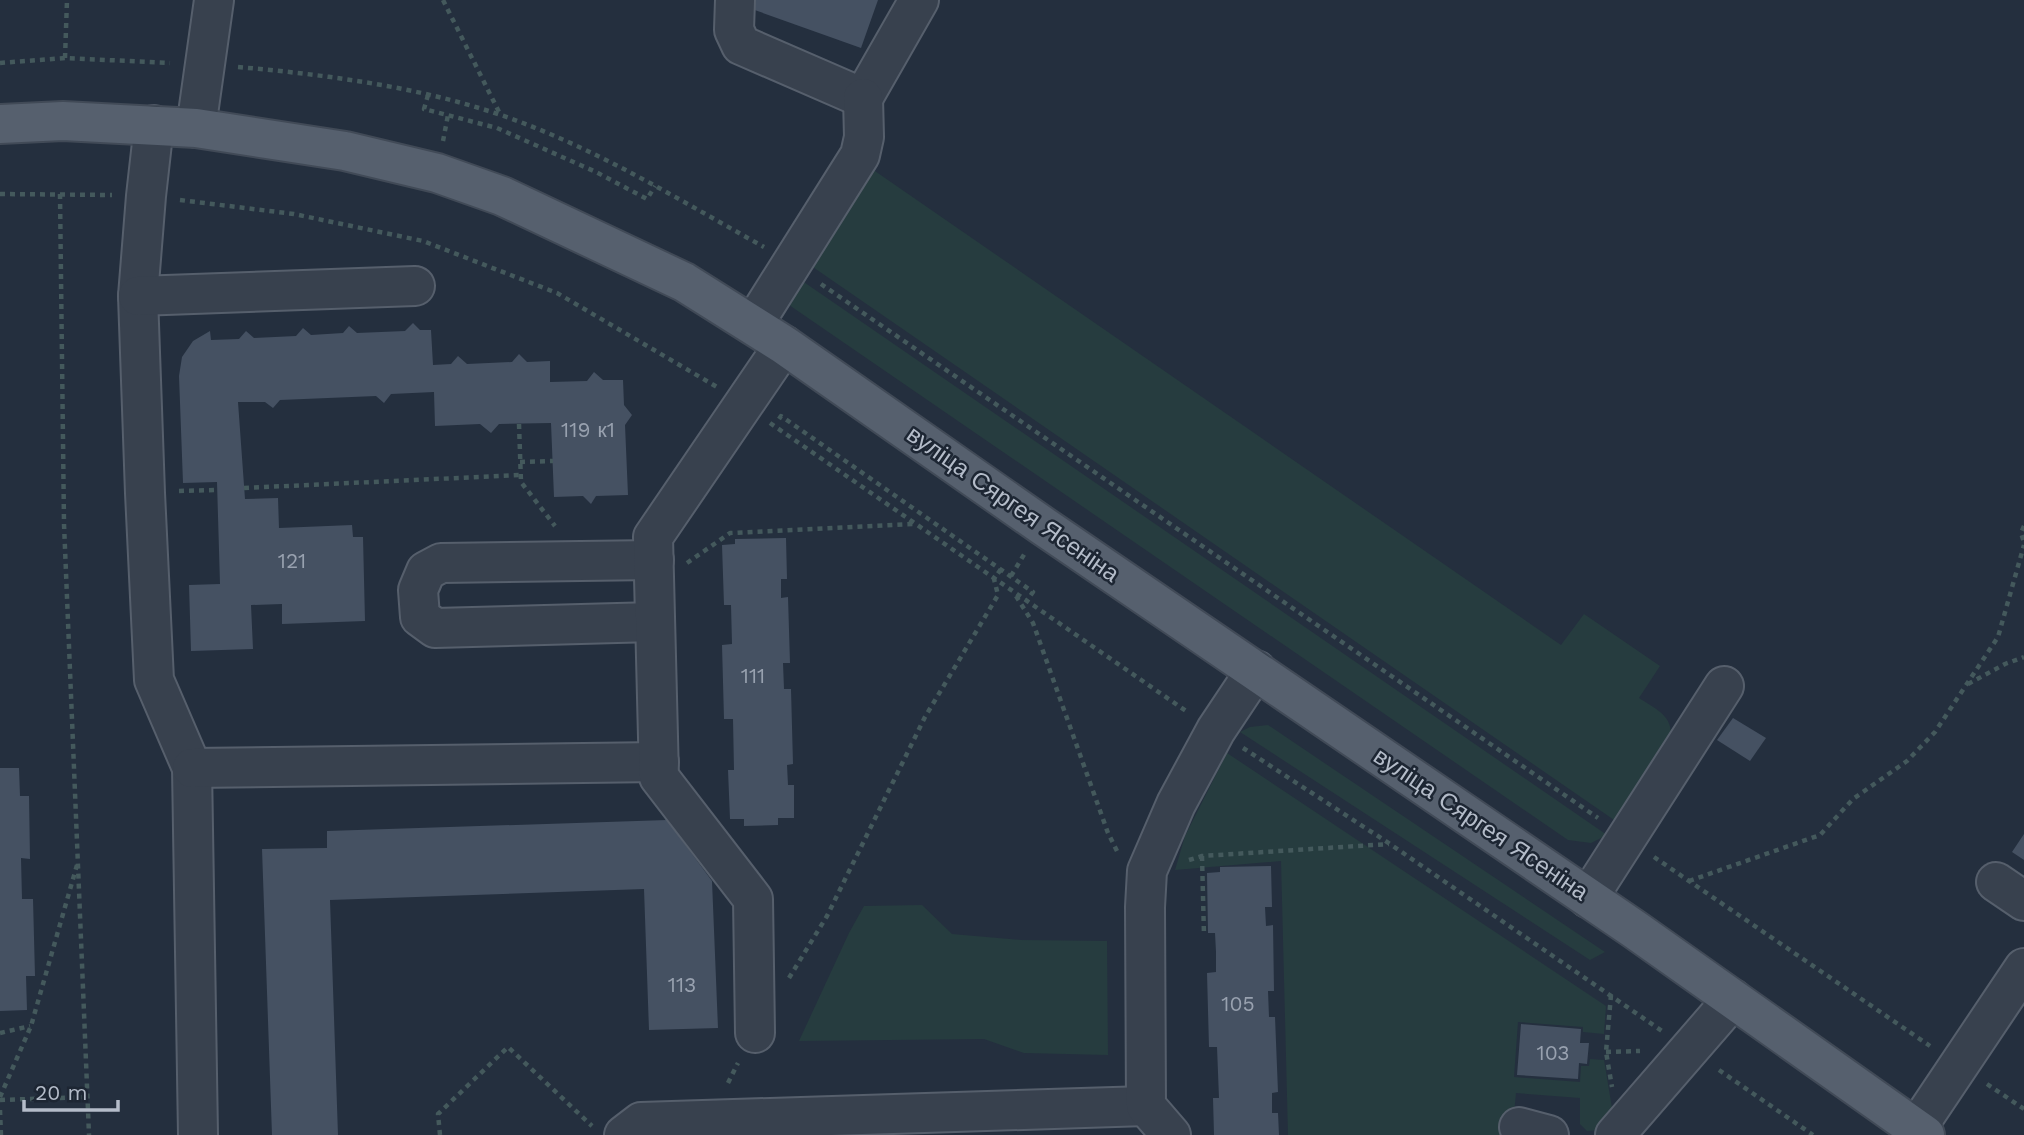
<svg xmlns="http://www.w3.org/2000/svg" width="2024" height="1135" viewBox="0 0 2024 1135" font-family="'Work Sans',sans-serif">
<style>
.green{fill:#263c3f}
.building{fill:#455162}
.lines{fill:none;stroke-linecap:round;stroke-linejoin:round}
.minor-casing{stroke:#565f6c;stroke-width:42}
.major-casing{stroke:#414a57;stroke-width:42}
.path{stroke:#44595c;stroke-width:4.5;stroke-dasharray:5 5;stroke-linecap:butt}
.minor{stroke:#38414e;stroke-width:38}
.major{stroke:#56606e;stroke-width:38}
.labels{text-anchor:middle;stroke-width:5;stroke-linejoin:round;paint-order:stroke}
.number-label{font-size:21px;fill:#98a1af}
.street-label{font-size:24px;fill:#b4bcc9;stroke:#1d2633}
</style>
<rect width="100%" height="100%" fill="#242f3e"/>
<g class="green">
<path d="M881,147L882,149L872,169L1561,645L1584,614L1660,666L1639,698C1654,708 1672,715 1671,735L1617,822L807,263Z"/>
<polygon points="798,278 1607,835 1591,843 1568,840 792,307 788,304"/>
<polygon points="1268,725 1605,952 1590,960 1240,732 1250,727"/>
<polygon points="1227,753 1606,1006 1604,1034 1583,1032 1583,1027 1518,1022 1514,1077 1580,1082 1581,1066 1589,1066 1590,1059 1604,1060 1613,1114 1598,1130 1587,1131 1580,1124 1580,1098 1516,1093 1512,1135 1288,1135 1281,861 1175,870 1185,836"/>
<polygon points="922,905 952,934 1022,940 1107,941 1108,1055 1024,1053 984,1039 799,1041 849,933 864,906"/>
</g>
<g class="building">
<polygon points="751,0 878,0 861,48 749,8"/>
<polygon points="413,323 420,330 431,330 433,365 451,364 458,356 467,364 512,362 519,354 527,362 550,361 550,382 587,381 594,372 603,380 623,380 624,405 632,415 625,425 628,495 596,496 591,504 583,496 554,497 551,423 499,424 491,433 480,424 435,426 434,392 391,394 384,403 376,396 280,400 273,408 265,402 238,402 245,499 278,498 279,528 352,525 353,537 363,537 365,621 282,624 282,604 251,605 253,649 191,651 189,585 220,584 217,482 183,483 179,376 182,357 193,341 210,331 211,340 239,339 246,331 254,338 296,336 303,328 311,335 343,333 349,326 357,333 405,331"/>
<polygon points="786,538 787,579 781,579 781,598 788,597 790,663 783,663 784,689 791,689 793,764 787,765 788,785 794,785 794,818 778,818 778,825 744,826 744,819 730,819 728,770 734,770 733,719 724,719 722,645 732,644 731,605 724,605 722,545 735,544 735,539"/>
<polygon points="1733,718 1766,738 1750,761 1717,740"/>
<polygon points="0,768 19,768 20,796 29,796 30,859 21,858 22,899 33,899 35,976 26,976 27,1010 0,1011"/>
<polygon points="667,820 712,881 718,1028 649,1030 644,889 330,900 338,1135 272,1135 262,849 327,848 327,831"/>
<polygon points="2024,834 2024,860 2012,852"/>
<polygon points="1271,866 1272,907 1265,907 1266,926 1273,925 1274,991 1268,991 1269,1017 1275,1017 1278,1092 1272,1093 1272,1113 1278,1113 1279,1135 1214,1135 1213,1098 1219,1098 1217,1047 1209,1047 1207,973 1216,972 1216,952 1215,933 1208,933 1207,873 1220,872 1220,867"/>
<polygon points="1521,1024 1581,1029 1580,1043 1589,1043 1587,1064 1579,1063 1578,1079 1517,1075"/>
</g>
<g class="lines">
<defs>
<g id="minor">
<polyline points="735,0 734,30 741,45 863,98 919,0"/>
<polyline points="154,125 146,196 138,296 145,493 154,680 192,768 198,1135"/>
<polyline points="196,128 214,0"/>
<polyline points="138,296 415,286"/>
<polyline points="753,325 860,155 864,137 863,98"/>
<polyline points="654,560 441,563 426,571 418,590 420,617 435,628 654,622"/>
<polyline points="192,768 659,762"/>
<polyline points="1996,882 2024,901"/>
<polyline points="1588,898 1724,686"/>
<polyline points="755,1033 753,899 659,777 653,537 784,345"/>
<polyline points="1519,1127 1549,1135"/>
<polyline points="1916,1129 2024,968"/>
<polyline points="624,1135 641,1122 1146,1106"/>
<polyline points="1171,1135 1146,1106 1145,907 1147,871 1176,804 1216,730 1256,670"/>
<polyline points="1615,1135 1733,999"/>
</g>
<polyline id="major" points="0,124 63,121 196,128 345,151 437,173 502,196 684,282 784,345 1043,526 1634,929 1925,1135"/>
</defs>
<use href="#minor" class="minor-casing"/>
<use href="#major" class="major-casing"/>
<g class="path">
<polyline points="443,0 500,114"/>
<polyline points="65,58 67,0"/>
<polyline points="0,63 65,58 170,63"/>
<path d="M238,67C340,76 444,90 538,129C617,161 690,206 764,247"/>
<polyline points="428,95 424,109 497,128 596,172 647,199 655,186"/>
<polyline points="443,141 448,115"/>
<polyline points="0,194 112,195"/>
<polyline points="60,194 64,524 89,1135"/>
<polyline points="180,200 294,214 423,241 557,293 717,387"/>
<polyline points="821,284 1598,818"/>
<polyline points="779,419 781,416 1033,592 1026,602"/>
<polyline points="770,423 1186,711"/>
<polyline points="519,424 521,482 555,526"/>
<polyline points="520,462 553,461"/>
<polyline points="244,488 521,475"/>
<polyline points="179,491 217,490"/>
<polyline points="2024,526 2021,533 2024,542"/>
<polyline points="687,563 730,533 914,524"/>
<polyline points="1011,576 1025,553"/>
<polyline points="1016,596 1033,623 1108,833 1117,851"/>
<polyline points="1968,684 2005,664 2024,657"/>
<polyline points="1243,748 1390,844 1662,1031"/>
<polyline points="1202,856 1204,936"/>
<polyline points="1654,857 1930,1046"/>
<polyline points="1189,860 1202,856 1389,844"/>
<polyline points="1689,881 1820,835 1853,799 1907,761 1935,732 1998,637 2024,545"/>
<polyline points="789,978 827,916 925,717 998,595 994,579 1001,569"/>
<polyline points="1611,995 1606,1052 1612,1087"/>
<polyline points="0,1033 30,1026"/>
<polyline points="1606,1052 1640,1051"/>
<polyline points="1719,1070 1813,1135"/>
<polyline points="728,1083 738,1063"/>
<polyline points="1987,1084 2024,1109"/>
<polyline points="0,1097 31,1026 77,865"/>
<polyline points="0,1100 87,1097"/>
<polyline points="0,1110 1,1135"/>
<polyline points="440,1135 438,1114 508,1047 592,1126"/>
</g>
<use href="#minor" class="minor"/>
<use href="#major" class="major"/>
</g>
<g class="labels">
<g class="number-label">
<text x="588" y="437">119 к1</text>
<text x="292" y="568">121</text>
<text x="753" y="683">111</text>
<text x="682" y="992">113</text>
<text x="1238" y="1011">105</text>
<text x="1553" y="1060">103</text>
</g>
<g class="street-label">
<text transform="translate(1013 504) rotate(35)" y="8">вуліца Сяргея Ясеніна</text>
<text transform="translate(1481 824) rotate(34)" y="8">вуліца Сяргея Ясеніна</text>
</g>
</g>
<path d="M24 1100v10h94v-10" fill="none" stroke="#b4bcc9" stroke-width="3.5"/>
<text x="35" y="1100" font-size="21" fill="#b4bcc9" stroke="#1d2633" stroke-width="5" paint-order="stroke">20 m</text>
</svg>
